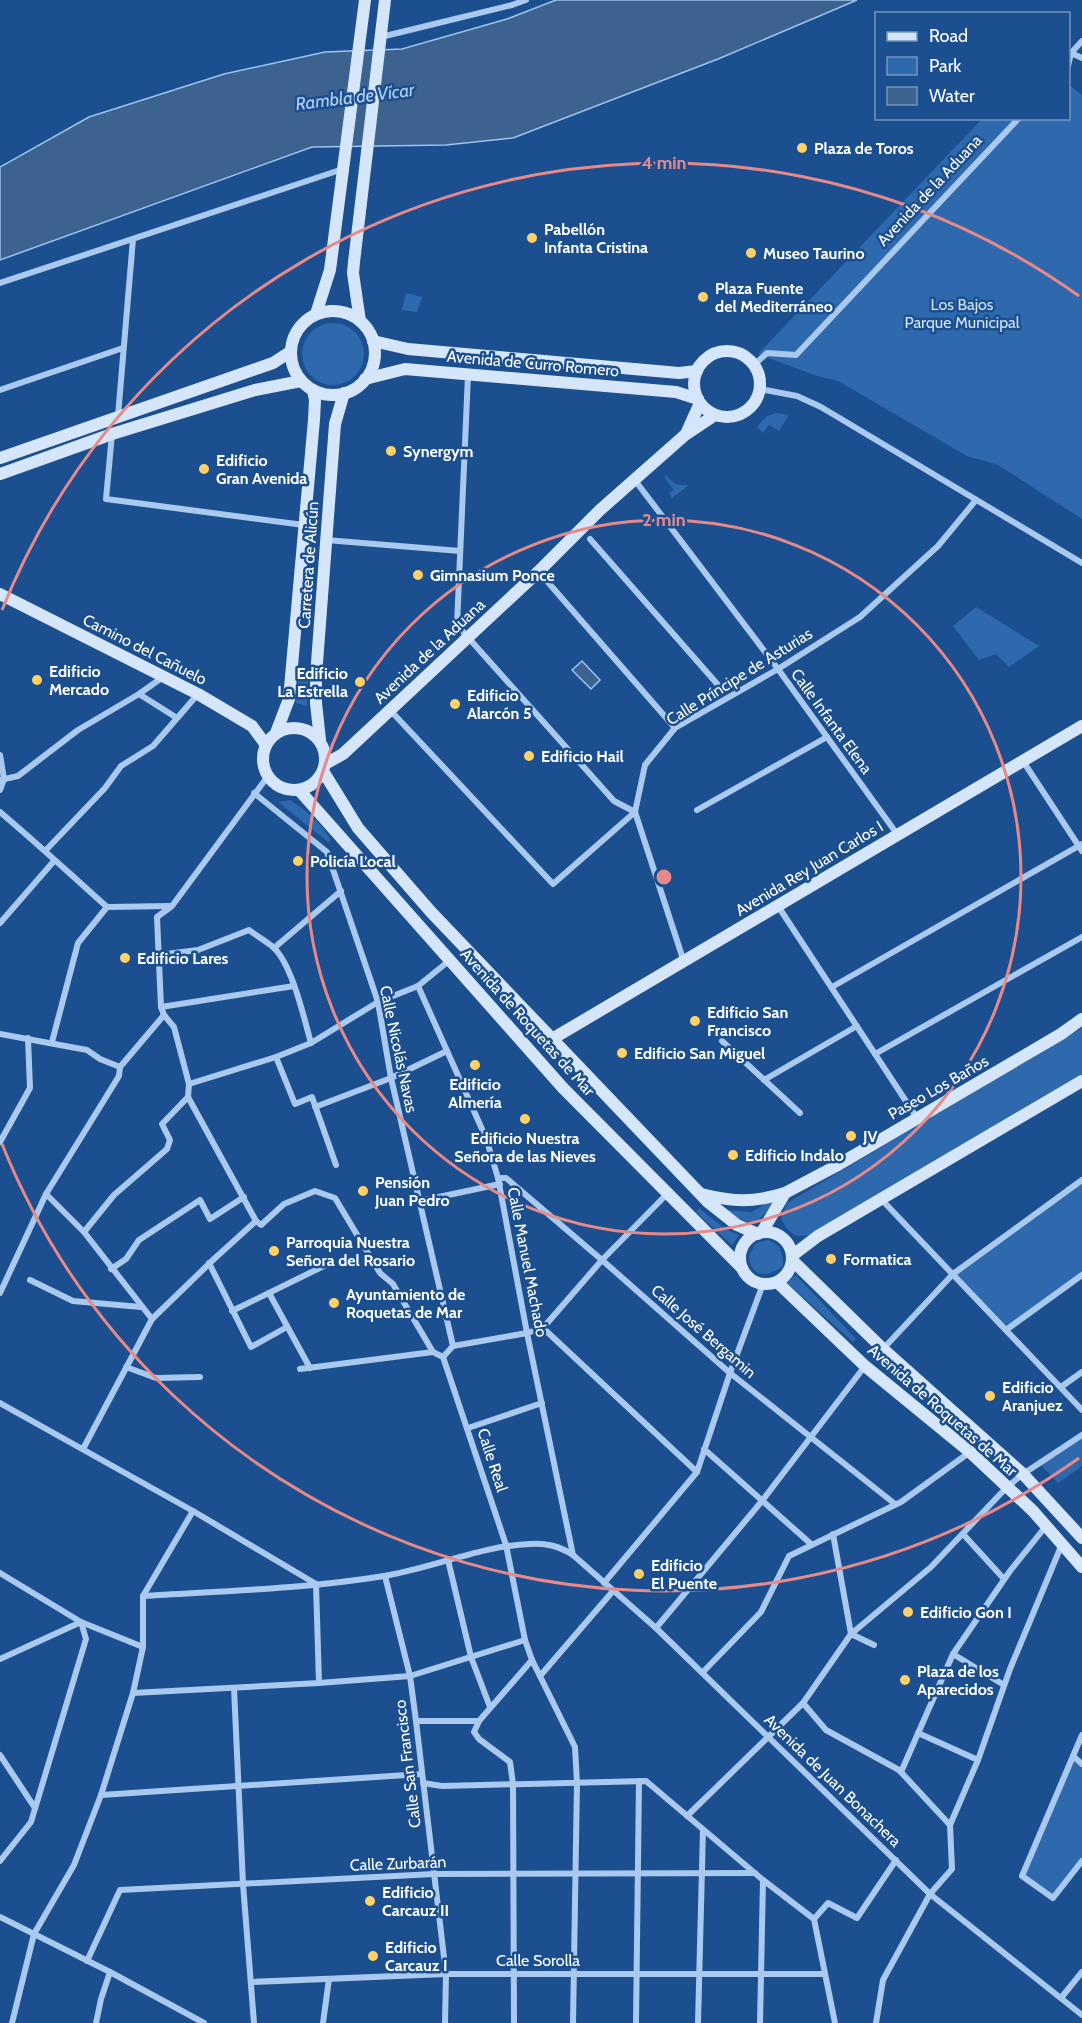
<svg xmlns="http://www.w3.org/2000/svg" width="1082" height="2023" viewBox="0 0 1082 2023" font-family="Cabin,sans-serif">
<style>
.green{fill:#2e69ad}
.water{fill:#3c6290;stroke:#9cc4f0;stroke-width:1.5}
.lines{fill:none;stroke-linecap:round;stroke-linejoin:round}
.street{stroke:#a9c9ee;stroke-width:6}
.secondary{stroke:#d6e6fa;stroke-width:12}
.ring{fill:none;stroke:#e88989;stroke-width:3}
.poi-dot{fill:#ffd166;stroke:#1b4f8f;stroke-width:2}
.labels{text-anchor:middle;stroke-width:5;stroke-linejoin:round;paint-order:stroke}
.poi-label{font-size:16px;font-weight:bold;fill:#fff;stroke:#1b4f8f;text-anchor:start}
.street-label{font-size:16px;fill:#fff;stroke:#1b4f8f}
.park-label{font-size:16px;fill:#cfe3fa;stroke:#1b4f8f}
.water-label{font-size:18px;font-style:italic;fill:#b5d3f5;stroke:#1b4f8f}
.centre{fill:#e88989;stroke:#1b4f8f;stroke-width:3}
.ring-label{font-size:18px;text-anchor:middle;font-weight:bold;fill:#e88989;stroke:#1b4f8f;stroke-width:5;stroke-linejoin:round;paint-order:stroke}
</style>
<rect width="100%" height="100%" fill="#1b4f8f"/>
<g class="green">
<polygon points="1069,85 1082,95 1082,519 998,465 967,456 838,381 814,375 758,354 982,119 1068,118"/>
<polygon points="406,293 422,297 417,312 402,310"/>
<circle cx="333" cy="354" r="31"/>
<polygon points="776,413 789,415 779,431 769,425 763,433 757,427 767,416"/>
<path d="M666,475C673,484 678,486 689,485L672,498L669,493L674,490L664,477Z"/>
<polygon points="976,607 1039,646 1009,667 996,654 979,660 953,626"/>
<polygon points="299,671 308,672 307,706 296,703"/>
<path d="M290,800C307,811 320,822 331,840L328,842L278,802Z"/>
<polygon points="1082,1028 1082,1075 811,1235 796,1236 787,1229 781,1218 787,1203"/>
<polygon points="1082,1180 1082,1275 1006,1330 953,1274"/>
<path d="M769,1202L772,1204C756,1228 748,1225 725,1210L751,1212Z"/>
<polygon points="699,1208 725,1229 739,1235 732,1245 696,1212"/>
<path d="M767,1240C781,1244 783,1253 783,1266C769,1277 751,1279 749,1256L755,1244Z"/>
<polygon points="796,1275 856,1339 853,1342 787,1283"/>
<polygon points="1082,1437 1082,1466 1058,1483 1037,1461"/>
<polygon points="1073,1756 1082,1764 1082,1861 1053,1898 1022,1876"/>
</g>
<g class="water">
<polygon points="556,0 857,0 718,59 513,138 446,145 312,147 0,260 0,167 89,117 224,74 325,52 402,49 507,19"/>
<polygon points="582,661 600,680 591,689 572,670"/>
</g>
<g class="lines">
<g class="street">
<polyline points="381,37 512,5 526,0"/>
<polyline points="1071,53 1082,58"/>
<polyline points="1068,66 1071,53 1082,41"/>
<polyline points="0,283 343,169"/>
<polyline points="754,365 767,353 796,355 1019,118"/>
<polyline points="760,389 797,396 821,407 1082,563"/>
<polyline points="0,390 123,348"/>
<polyline points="118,416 133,239"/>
<polyline points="112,434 106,499 304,525"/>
<polyline points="634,479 778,669 897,834"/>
<polyline points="590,539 719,686"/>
<polyline points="326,540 460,551"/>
<polyline points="539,572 675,728"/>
<polyline points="139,694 177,718"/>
<polyline points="390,710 553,884 635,812 614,801 457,625 468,375"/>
<polyline points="0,755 4,779 0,790"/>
<polyline points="1023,761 1082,851"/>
<polyline points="0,780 18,776 78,730 139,694 163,677"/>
<polyline points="254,793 327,852 378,1002 391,1078 453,1346"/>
<polyline points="697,810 827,737"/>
<path d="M0,812C37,843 71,875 107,907L171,906"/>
<polyline points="46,850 105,788 121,766 153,746 198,694"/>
<polyline points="778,906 917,1118"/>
<polyline points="0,923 54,861"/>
<polyline points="274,948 341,891"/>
<path d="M158,955L198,950L249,930C257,936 266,941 273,947C292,964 304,1018 311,1043"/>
<polyline points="684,962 635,812 645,765 675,728 778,669 860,617 938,546 976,500"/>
<polyline points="418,986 486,1138 498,1178 527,1333 573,1555"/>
<polyline points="832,987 1082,844"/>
<polyline points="161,1007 294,986"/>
<polyline points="0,1034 87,1050 100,1059 120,1067"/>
<polyline points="722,1041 800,1113"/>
<polyline points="52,1042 78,943 107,907"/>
<polyline points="875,1054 1082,937"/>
<polyline points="276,1057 295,1104 312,1097 336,1165"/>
<polyline points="764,1080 857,1026"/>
<polyline points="189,1084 276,1057 311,1043 378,1002 418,986 450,960"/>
<polyline points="315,1107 391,1078 447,1051"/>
<polyline points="0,1142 30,1088 28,1038"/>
<polyline points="498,1178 506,1178 602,1260 730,1373 895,1504"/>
<polyline points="46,1194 84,1232 152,1319"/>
<polyline points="881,1199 1082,1410"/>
<polyline points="420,1201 500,1184"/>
<polyline points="256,1221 261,1225 284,1204 315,1191 335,1198 380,1273 393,1284 433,1352 443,1357 506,1545 525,1640 532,1660 575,1747 577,1783 573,2023"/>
<polyline points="256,1221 188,1097 189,1084 174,1027 164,1015 161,1007 157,917 172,906 268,776"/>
<polyline points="84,1232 114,1195 167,1149 170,1140 162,1124 188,1097"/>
<polyline points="209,1263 251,1347 287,1327"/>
<polyline points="111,1269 126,1259 139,1240 200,1200 210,1219 244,1197"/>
<polyline points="30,1280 73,1301 141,1307"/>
<polyline points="0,1293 46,1194 119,1076 120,1067 164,1015"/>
<polyline points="269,1293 310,1368"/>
<polyline points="232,1311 330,1263"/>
<polyline points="543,1328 697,1472"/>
<polyline points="1006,1330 1082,1275"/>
<polyline points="883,1349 953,1274 1082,1180"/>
<polyline points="443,1357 453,1346 527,1333 543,1328 602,1260 667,1194"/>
<polyline points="126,1367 156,1378 200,1377"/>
<polyline points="300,1369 433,1352"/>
<polyline points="1061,1387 1082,1372"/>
<polyline points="0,1403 193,1511 316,1584"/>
<polyline points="468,1428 542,1403"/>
<polyline points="83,1449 152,1319 214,1259 256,1221"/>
<polyline points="704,1449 811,1544"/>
<polyline points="833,1534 851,1634 874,1645"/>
<polyline points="963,1534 1004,1579"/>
<polyline points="448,1560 471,1657 490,1707"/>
<polyline points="0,1573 81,1622 143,1647"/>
<polyline points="385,1576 410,1676 416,1721 446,1974 445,2023"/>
<polyline points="604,1583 697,1472 730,1373 763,1284"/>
<polyline points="316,1584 319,1683"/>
<path d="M143,1596C223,1591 305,1589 384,1576C433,1568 480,1546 530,1544C547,1543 559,1546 573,1555L656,1628L930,1894L1082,2015"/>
<polyline points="656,1628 762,1501 865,1366"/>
<polyline points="953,1654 1004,1685"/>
<polyline points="0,1659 81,1622 86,1639 31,1822 0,1861"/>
<polyline points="703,1672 761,1612 789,1556 901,1502 970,1452"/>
<polyline points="540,1676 613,1591"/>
<polyline points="234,1688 243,1884 254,2023"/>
<polyline points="133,1693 319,1683 410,1676 525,1640"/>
<polyline points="803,1703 826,1730 899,1770 950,1825"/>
<polyline points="416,1721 479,1721 532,1660"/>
<polyline points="479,1721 474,1732 479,1739 510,1762 513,1784 514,2023"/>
<polyline points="918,1733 978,1760"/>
<polyline points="1082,1735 1022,1876 1053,1898 1082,1861"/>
<polyline points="0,1755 35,1808"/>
<polyline points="1073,1756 1082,1764"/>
<polyline points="901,1772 953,1654 1010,1571 1046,1526"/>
<polyline points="423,1783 442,1786 646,1781 763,1880 814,1919 835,2023"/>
<polyline points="101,1795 422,1774"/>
<polyline points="687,1816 803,1703 851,1634 931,1567 1007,1487 1023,1474 1082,1435"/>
<polyline points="0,1917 110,1972 204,2023"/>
<polyline points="814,1919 828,1903 857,1918 896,1860"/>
<polyline points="87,1961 120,1890 434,1874 755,1873"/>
<polyline points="251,1982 446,1974 825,1974"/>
<polyline points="1061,1998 1082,1972"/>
<polyline points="12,2023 34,1934 74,1865 101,1795 133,1693 143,1647 143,1596 193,1511"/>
<polyline points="96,2023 101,1999 110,1972"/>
<polyline points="323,2023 329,1979"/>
<polyline points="636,2023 639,1781"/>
<polyline points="698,2023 703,1830"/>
<polyline points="760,2023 763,1880"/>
<polyline points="876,2023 883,1980 930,1894 952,1869 950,1825 978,1760 1010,1669 1062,1544"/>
</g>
<g class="secondary">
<circle cx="333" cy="353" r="42"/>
<polyline points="316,314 330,270 365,0"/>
<polyline points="360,321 353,273 354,262 385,0"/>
<polyline points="373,341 408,349 679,373 697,371"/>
<circle cx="727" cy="384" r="33"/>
<polyline points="365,379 405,369 676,392 698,399"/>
<polyline points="686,434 700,403"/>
<polyline points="0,458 273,363 290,352"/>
<polyline points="0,474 112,434 255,390 301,381"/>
<polyline points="0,594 198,694 252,726 266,745"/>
<circle cx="294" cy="759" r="31"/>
<polyline points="276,733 289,699 314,420 315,400 313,390"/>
<polyline points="320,740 316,703 316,676 335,424 344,393"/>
<polyline points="325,764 343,754 538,572 600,510 685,435 715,415"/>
<polyline points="323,771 358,828 431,912 708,1202 737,1225 758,1234"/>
<polyline points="299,790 563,1088 742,1268"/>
<polyline points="552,1039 1082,726"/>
<path d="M701,1194C734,1202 753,1203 785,1193"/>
<circle cx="766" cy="1258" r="26"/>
<polyline points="762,1232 785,1193 836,1166 1061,1034 1082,1019"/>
<polyline points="793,1255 818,1236 1082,1081"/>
<polyline points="793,1261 883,1349 1023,1474 1082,1538"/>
<polyline points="777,1282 865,1366 970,1452 1033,1511 1082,1567"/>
</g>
</g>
<g class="ring">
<circle cx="664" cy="877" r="357"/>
<path d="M1079 1458A714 714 0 0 1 2 1144M2 610A714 714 0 0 1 1079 296"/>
</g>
<g class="poi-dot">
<circle cx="802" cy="148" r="6"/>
<circle cx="532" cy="238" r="6"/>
<circle cx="751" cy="253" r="6"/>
<circle cx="703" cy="297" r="6"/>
<circle cx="391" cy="451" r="6"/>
<circle cx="204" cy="469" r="6"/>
<circle cx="418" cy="575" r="6"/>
<circle cx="37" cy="680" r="6"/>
<circle cx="360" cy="682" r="6"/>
<circle cx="455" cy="704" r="6"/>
<circle cx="529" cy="756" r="6"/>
<circle cx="298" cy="861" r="6"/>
<circle cx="125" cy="958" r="6"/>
<circle cx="695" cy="1021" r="6"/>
<circle cx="622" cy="1053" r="6"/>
<circle cx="475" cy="1065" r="6"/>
<circle cx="525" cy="1119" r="6"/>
<circle cx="851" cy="1136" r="6"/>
<circle cx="733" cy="1155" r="6"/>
<circle cx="363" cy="1191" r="6"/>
<circle cx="274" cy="1251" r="6"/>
<circle cx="831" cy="1259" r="6"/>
<circle cx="334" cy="1303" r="6"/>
<circle cx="990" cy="1396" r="6"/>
<circle cx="639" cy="1574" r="6"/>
<circle cx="908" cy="1612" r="6"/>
<circle cx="905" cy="1680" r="6"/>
<circle cx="370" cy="1901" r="6"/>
<circle cx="373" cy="1956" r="6"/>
</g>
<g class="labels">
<g class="poi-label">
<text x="814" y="154">Plaza de Toros</text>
<text x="544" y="235">Pabellón<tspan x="544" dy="18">Infanta Cristina</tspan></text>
<text x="763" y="259">Museo Taurino</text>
<text x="715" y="294">Plaza Fuente<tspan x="715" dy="18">del Mediterráneo</tspan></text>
<text x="403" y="457">Synergym</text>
<text x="216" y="466">Edificio<tspan x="216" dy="18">Gran Avenida</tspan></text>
<text x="430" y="581">Gimnasium Ponce</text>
<text x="49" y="677">Edificio<tspan x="49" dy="18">Mercado</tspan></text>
<text x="348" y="679" text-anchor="end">Edificio<tspan x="348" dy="18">La Estrella</tspan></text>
<text x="467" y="701">Edificio<tspan x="467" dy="18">Alarcón 5</tspan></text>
<text x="541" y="762">Edificio Hail</text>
<text x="310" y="867">Policía Local</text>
<text x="137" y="964">Edificio Lares</text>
<text x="707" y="1018">Edificio San<tspan x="707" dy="18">Francisco</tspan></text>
<text x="634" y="1059">Edificio San Miguel</text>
<text x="475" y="1090" text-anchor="middle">Edificio<tspan x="475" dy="18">Almería</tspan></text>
<text x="863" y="1142">JV</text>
<text x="525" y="1144" text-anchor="middle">Edificio Nuestra<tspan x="525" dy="18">Señora de las Nieves</tspan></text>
<text x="745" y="1161">Edificio Indalo</text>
<text x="375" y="1188">Pensión<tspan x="375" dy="18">Juan Pedro</tspan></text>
<text x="286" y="1248">Parroquia Nuestra<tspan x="286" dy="18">Señora del Rosario</tspan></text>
<text x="843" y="1265">Formatica</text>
<text x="346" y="1300">Ayuntamiento de<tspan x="346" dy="18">Roquetas de Mar</tspan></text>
<text x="1002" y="1393">Edificio<tspan x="1002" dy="18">Aranjuez</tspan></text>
<text x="651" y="1571">Edificio<tspan x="651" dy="18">El Puente</tspan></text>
<text x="920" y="1618">Edificio Gon I</text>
<text x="917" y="1677">Plaza de los<tspan x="917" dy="18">Aparecidos</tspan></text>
<text x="382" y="1898">Edificio<tspan x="382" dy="18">Carcauz II</tspan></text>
<text x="385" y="1953">Edificio<tspan x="385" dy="18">Carcauz I</tspan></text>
</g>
<g class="street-label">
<text transform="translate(929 190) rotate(-47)" y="6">Avenida de la Aduana</text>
<text transform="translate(533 363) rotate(5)" y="6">Avenida de Curro Romero</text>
<text transform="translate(308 565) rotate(-86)" y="6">Carretera de Alicún</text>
<text transform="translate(145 649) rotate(27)" y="6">Camino del Cañuelo</text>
<text transform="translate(429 651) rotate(-43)" y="6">Avenida de la Aduana</text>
<text transform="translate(739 676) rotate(-32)" y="6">Calle Príncipe de Asturias</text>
<text transform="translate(832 721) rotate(54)" y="6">Calle Infanta Elena</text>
<text transform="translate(809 868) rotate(-31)" y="6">Avenida Rey Juan Carlos I</text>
<text transform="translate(528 1022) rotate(48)" y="6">Avenida de Roquetas de Mar</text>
<text transform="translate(399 1049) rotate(78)" y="6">Calle Nicolás Navas</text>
<text transform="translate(938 1087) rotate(-30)" y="6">Paseo Los Baños</text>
<text transform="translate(528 1262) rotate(79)" y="6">Calle Manuel Machado</text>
<text transform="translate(704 1331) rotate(41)" y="6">Calle José Bergamin</text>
<text transform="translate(943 1410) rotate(41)" y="6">Avenida de Roquetas de Mar</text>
<text transform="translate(493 1460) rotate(72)" y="6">Calle Real</text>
<text transform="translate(407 1764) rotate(-97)" y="6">Calle San Francisco</text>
<text transform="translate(833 1780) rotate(44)" y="6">Avenida de Juan Bonachera</text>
<text transform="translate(398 1863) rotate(-2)" y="6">Calle Zurbarán</text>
<text x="538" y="1966">Calle Sorolla</text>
</g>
<g class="park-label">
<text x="962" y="310">Los Bajos<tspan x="962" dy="18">Parque Municipal</tspan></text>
</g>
<g class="water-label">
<text transform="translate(355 97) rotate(-7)" y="6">Rambla de Vícar</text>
</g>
</g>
<circle cx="664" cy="877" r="9" class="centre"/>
<g class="ring-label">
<text x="664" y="169">4 min</text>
<text x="664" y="526">2 min</text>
</g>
<rect x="875" y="12" width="195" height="108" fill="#1b4f8f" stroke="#7695bc" stroke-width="1.5"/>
<rect x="887" y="32" width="30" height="9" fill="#d6e6fa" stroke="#7695bc" stroke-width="1.5"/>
<text x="929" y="42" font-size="18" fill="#ffffff">Road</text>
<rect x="887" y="57" width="30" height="18" fill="#2e69ad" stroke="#7695bc" stroke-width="1.5"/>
<text x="929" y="72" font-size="18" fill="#ffffff">Park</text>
<rect x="887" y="87" width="30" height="18" fill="#3c6290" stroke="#7695bc" stroke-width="1.5"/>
<text x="929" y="102" font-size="18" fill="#ffffff">Water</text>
</svg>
